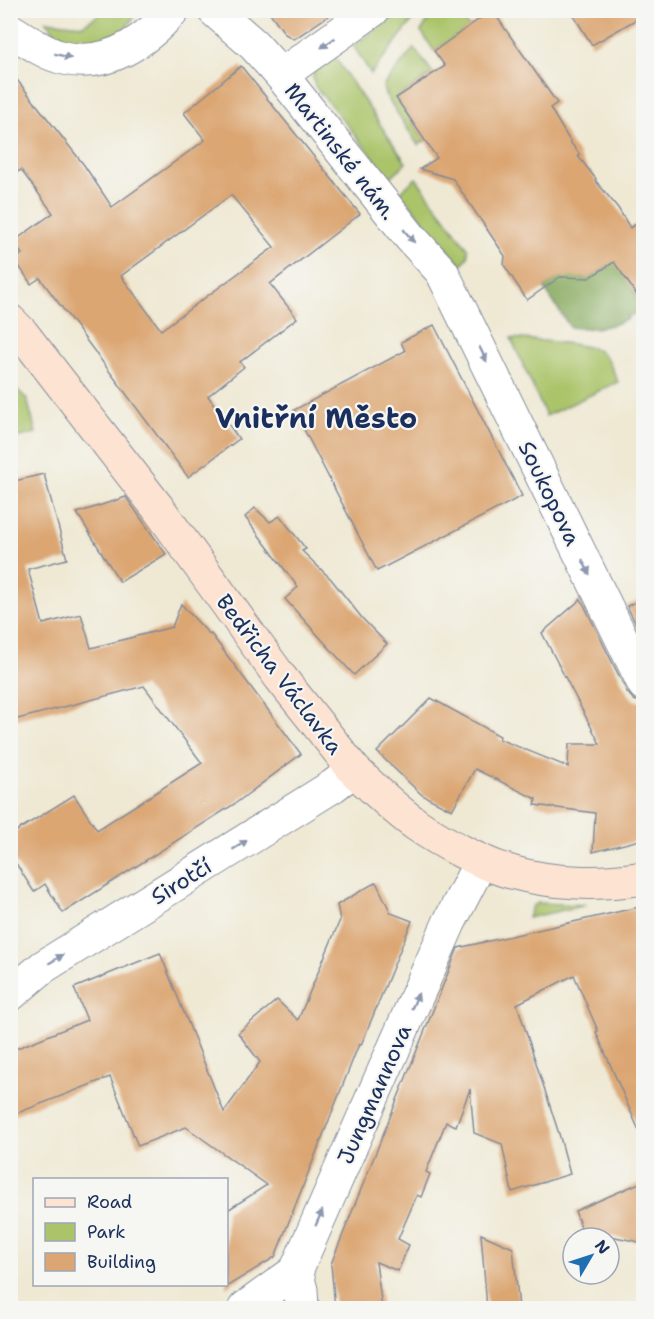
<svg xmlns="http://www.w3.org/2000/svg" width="654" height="1319" viewBox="0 0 654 1319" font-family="'Shantell Sans',sans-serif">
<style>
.green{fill:#abc46a;stroke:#637a64;stroke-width:1.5}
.forest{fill:#88aa5e;stroke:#526c5e;stroke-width:1.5}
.building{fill:#dba672;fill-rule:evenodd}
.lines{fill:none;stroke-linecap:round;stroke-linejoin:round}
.street-casing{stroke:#858c99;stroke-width:35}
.secondary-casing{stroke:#858c99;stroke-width:35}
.street{stroke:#fff;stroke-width:33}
.secondary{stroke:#fde3d1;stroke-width:33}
.oneway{fill:#8d97ae}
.labels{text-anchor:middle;stroke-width:4.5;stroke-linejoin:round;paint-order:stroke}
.street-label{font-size:22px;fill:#1b2f5e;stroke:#f6f6f2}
.district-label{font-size:28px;font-weight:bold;fill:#1b2f5e;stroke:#f6f6f2}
</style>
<rect width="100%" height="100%" fill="#f6f6f2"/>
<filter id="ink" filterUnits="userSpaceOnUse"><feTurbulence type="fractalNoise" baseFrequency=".0167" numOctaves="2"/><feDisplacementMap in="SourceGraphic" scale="12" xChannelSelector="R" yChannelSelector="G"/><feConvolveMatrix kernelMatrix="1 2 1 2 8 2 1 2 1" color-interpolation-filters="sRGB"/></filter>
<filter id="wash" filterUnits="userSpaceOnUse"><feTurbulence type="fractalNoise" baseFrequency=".008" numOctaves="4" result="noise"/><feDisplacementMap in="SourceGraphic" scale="24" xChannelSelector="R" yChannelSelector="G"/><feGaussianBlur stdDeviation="1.35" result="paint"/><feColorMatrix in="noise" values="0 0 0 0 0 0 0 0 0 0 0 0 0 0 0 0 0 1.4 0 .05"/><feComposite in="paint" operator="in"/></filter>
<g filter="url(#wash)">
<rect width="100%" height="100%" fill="#efe9d4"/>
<g class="green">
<path d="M105,11H136C129,39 82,50 59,35C54,32 50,25 46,21L83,25Z"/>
<polygon points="403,11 420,11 371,74 353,45"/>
<polygon points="435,11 458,11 469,27 434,51 421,31"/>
<polygon points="414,48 433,73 396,98 425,141 418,145 385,94 383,86"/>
<polygon points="334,56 406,163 390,178 315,86 313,77 315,68"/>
<polygon points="416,178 468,249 468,257 461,265 400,192"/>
<path d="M511,338C528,340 587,343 599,351C609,357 613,372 618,382L546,416Z"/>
<polygon points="10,383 27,399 36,433 11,439"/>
<polygon points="538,903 586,905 528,918 532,906"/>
</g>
<path class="forest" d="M612,240L634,288L632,289L643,303V313L627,316L628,319C610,327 590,330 570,327L544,288L577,265L582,278L590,277L606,267Z"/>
<g id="blocks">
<g class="building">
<polygon points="268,10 337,10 294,39 285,34"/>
<polygon points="492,10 557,103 550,108 571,143 580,155 578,156 596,179 595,180 618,208 630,228 644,219 644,305 614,262 589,278 560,277 527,300 504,265 505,256 453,179 420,169 437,158 396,98 445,66 434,51"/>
<polygon points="570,10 644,10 644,15 592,45"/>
<path d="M241,66L360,214L270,284L297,318L240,362L244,367L208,396L239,439L188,477L40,278L31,284L15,260L22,254L13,242L53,213L21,170L10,176V71L84,165L112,207L205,140L184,113ZM231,195L274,247L161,330L121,276Z"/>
<polygon points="434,325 522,496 377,571 294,410 405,351 401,342"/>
<polygon points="44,474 67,559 28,569 43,624 81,614 91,648 172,627 181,604 210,635 211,634 301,754 236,803 63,913 45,884 34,892 10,854 10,835 74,795 97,830 202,763 144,686 10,721 10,482"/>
<polygon points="126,497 166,554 120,582 77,513"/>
<polygon points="255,508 270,522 280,516 306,549 302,551 331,579 362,618 387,644 354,675 285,599 298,587 245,517"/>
<polygon points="644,598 644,640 627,606"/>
<polygon points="581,599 627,692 634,700 644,703 644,839 593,852 595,813 535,805 536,799 475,769 452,810 422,795 377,752 431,698 500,736 499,739 568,767 569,744 600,744 542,633"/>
<polygon points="376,882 391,913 412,921 361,1045 359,1044 275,1257 226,1287 226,1211 267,1185 186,1127 138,1146 110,1077 10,1116 10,1051 87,1020 74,988 160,953 224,1112 260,1062 238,1033 277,1000 298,1020 340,920 337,905"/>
<polygon points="644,906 644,1142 596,1032 598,1031 574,975 517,1004 560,1137 570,1174 512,1192 502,1144 474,1133 470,1089 456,1126 446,1122 426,1172 430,1174 421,1197 417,1195 398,1239 409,1245 398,1271 376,1262 382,1308 335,1308 331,1264 458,948"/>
<polygon points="644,1181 644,1243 582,1230 575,1211"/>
<polygon points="481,1234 513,1248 519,1308 487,1308"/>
</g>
</g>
</g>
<g filter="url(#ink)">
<use href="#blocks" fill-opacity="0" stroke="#858c99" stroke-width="1.5"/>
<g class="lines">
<defs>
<g id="street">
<polyline points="214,10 254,45 281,75 411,238 442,272 644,684"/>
<path d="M10,30C27,40 45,54 64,58C107,68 145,42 173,10"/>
<polyline points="281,75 373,10"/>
<polyline points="10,995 43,967 333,786 354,770"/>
<polyline points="296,1271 301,1290 302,1308"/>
<polyline points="245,1308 296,1271 449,923 481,861"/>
</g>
<path id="secondary" d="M10,321L22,333L158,508L280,677L354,770C374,789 395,810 417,825C440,841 484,865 511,872C553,884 601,885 644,878"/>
</defs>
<use href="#street" class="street-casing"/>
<use href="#secondary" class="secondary-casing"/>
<use href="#street" class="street"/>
<use href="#secondary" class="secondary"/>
</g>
<defs><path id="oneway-solid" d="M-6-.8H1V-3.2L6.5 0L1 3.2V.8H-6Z" transform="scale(1.5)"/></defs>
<g class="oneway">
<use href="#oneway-solid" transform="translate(328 43) rotate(145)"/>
<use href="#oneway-solid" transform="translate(63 56) rotate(15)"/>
<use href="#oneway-solid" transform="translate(409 236) rotate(50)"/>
<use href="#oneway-solid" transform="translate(483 354) rotate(64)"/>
<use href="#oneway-solid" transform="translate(586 567) rotate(64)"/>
<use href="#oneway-solid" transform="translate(240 845) rotate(-32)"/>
<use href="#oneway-solid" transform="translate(56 959) rotate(-32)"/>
<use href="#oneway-solid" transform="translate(415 1001) rotate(-66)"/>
<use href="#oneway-solid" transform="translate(319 1218) rotate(-66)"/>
</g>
</g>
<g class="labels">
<g class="street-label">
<text transform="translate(341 151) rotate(52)" y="8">Martinské nám.</text>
<text transform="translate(550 493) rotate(64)" y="8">Soukopova</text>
<text transform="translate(280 674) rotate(53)" y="8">Bedřicha Václavka</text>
<text transform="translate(181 881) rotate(-32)" y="8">Sirotčí</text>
<text transform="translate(374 1094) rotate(-66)" y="8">Jungmannova</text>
</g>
<g class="district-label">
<text x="316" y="428">Vnitřní Město</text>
</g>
</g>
<rect width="654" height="1319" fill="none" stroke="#f6f6f2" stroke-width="36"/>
<rect x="33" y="1178" width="195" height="108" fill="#f6f6f2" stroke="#9ea6b7" stroke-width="1.5"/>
<rect x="45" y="1198" width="30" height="9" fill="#fde3d1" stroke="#9ea6b7" stroke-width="1.5"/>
<text x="87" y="1208" font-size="18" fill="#1b2f5e">Road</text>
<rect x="45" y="1223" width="30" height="18" fill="#abc46a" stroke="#9ea6b7" stroke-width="1.5"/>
<text x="87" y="1238" font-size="18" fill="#1b2f5e">Park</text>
<rect x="45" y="1253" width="30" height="18" fill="#dba672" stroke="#9ea6b7" stroke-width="1.5"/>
<text x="87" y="1268" font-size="18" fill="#1b2f5e">Building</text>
<g transform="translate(591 1256) rotate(51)"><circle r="28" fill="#f6f6f2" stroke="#9ea6b7" stroke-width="1.5"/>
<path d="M0-4.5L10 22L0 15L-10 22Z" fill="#1f6fb2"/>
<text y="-9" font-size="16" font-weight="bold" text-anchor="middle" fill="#1b2f5e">N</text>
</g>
</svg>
